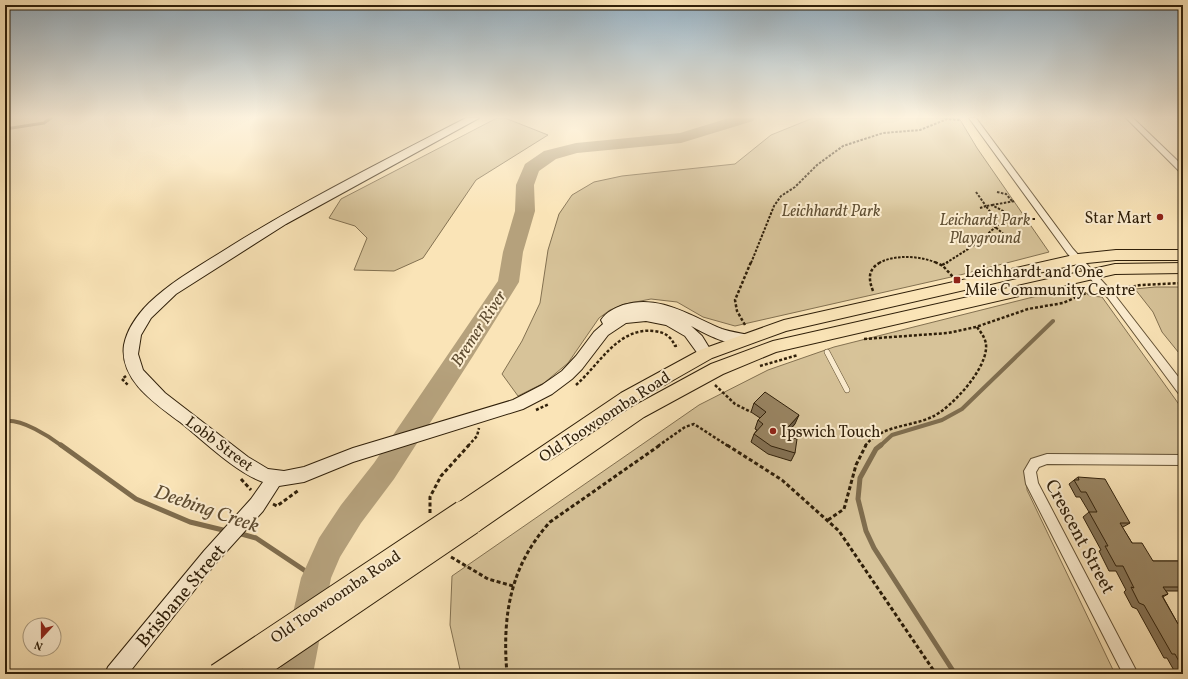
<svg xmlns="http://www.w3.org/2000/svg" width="1188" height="679" viewBox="0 0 1188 679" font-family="Vollkorn,serif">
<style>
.green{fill:#d7c399;stroke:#837151}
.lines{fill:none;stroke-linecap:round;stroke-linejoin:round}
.stream-far2{stroke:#7f6d4e;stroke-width:3}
.stream-far1{stroke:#7f6d4e;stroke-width:4}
.stream{stroke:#7f6d4e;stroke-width:5}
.river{fill:#b5a17c;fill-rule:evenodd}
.service-casing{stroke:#625034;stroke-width:6}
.minor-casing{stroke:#625034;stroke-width:2}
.secondary-casing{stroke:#2f1f09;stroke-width:2}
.primary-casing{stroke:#2f1f09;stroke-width:2}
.path-far2{stroke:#2f1f09;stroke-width:2;stroke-dasharray:2.5 1.5;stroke-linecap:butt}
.path-far1{stroke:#2f1f09;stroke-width:2.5;stroke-dasharray:3 2;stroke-linecap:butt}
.path{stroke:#2f1f09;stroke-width:3;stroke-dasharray:4 2.5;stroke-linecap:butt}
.service{stroke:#fcedd0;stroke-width:5}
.minor{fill:#fcedd0;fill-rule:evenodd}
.secondary{fill:#fcedd0;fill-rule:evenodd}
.primary{fill:#fae4b7;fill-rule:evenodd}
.primary-bridge-casing{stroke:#2f1f09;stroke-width:22;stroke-linecap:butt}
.primary-bridge{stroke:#fae4b7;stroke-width:20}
.wall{fill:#847255;stroke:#2f1f09}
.shaded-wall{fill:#6b5d45;stroke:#2f1f09}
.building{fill:#998563;stroke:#2f1f09}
.poi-dot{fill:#8f2418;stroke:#fcedd0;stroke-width:1.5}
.labels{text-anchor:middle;stroke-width:4;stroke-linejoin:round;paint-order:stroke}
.park-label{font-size:16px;font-style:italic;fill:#615034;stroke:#fcedd0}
.poi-label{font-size:16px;fill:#2f1f09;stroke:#fcedd0;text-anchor:start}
.street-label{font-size:16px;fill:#2f1f09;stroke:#fcedd0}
.water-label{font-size:17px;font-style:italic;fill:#5e4c31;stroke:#fcedd0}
.near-street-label{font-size:19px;fill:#2f1f09;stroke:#fcedd0}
.near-water-label{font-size:20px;font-style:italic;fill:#5e4c31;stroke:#fcedd0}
</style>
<rect width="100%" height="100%" fill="#fae4b7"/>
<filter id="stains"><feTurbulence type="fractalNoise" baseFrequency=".005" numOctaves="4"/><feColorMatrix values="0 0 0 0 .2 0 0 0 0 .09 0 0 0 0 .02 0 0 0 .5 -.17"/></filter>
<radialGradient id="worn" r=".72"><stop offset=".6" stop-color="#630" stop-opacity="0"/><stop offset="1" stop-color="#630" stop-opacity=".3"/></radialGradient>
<g class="green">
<polygon points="497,118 505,118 548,135 476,180 423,258 394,271 354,270 367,238 355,226 329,218 341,199"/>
<polygon points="813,118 959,118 977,148 1049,252 960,275 735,326 703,317 677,302 651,299 625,304 610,310 599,318 568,363 544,383 518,396 502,374 522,341 540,303 548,250 559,214 572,195 594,182 622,176 735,164 771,135"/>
<polygon points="1077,286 1090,296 1102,297 1183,410 1183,456 1044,456 1029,462 1026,476 1027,490 1115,674 461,674 450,625 452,576 699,405 768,370 834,347"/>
<polygon points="1155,287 1183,287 1183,358 1162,332 1153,312 1135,289"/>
</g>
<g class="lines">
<polyline class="stream-far2" points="5,129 44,123 51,118"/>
<g class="stream-far1">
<path d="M5,421C22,419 49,436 62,446"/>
<polyline points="880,446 892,435 942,420 962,409 1053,321"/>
</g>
<g class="stream">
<polyline points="61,445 136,499 190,522 227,531"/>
<polyline points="881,445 876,449 860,478 858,499 866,531 874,548 955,674"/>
<polyline points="238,533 256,538 316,578"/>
</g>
<polygon class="river" points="729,118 755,118 753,121 681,143 577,153 556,159 539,171 534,185 535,211 523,252 519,282 473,356 394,479 361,523 340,557 331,578 313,674 279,674 301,578 319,538 341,505 374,463 498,281 503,252 515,211 516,185 525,164 544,151 576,143 680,133"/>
<defs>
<polyline id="service" points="827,352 847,390"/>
<g id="minor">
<polygon points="969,118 976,118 1073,249 1114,294 1183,383 1183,395 1179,394 1108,298 1067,253"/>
<polygon points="1126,118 1133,118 1183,166 1183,172 1180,172"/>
<polygon points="1047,454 1183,455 1183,465 1047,464 1039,467 1036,472 1038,483 1138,674 1123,674 1026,484 1024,471 1031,459"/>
</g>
<path id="secondary" d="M466,118H479L286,224L176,294L151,318L141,335L138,354L143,370L165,393L248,457L268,469L284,471L304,467L353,448L513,400L542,385L562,371L576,356L594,332L603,324L601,320C606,312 615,308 623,305C660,294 690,316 722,329C731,332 740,333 749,335L751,339L749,343C731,348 706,334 691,326L702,336L713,354L711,358L706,359L701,358L685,336L666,325L646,321L626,323L608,335L582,369L572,379L552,394L523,409L353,462L304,482L279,486L263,511L216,563L128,674H105L108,667L204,551L251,499L263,482C235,472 204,441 180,422C156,404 119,380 124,345C127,329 138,314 149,303C173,280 203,264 231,246C307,199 387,159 466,118Z"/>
<polygon id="primary" points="1116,250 1183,250 1183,260 1116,260 1078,264 786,331 712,358 633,403 547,463 632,407 711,364 773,341 1115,264 1183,263 1183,273 1115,274 776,352 723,374 644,417 479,531 472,533 465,531 462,524 464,519 455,517 452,511 455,505 621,393 700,350 784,320 1078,254"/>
</defs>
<use href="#service" class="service-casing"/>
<use href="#minor" class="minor-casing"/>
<use href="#secondary" class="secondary-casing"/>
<use href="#primary" class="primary-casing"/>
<g class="path-far2">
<polyline points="976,192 986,206"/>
<polyline points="997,192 1006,194 1012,201"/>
<polyline points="992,205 1015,201"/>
<polyline points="980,208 986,206"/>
<polyline points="1012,216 1021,219"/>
<polyline points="1007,237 993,225 991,213 986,206 992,205 1012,216 1012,221"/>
<polyline points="751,263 774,206 781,196 795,187 817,165 843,146 883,133 920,130 947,119 960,120"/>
<path d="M879,263C895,254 921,256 937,263"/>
<polyline points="946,263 976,244 999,224 1023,219 1035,219"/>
</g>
<g class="path-far1">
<polyline points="935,262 943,266 953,277"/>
<polyline points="942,265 948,262"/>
<polyline points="1118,289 1141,285 1183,283"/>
<path d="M873,291C868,278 868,269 881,262"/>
<polyline points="745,325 737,311 735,300 751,262"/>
<polyline points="864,339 948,333 976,327 1028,309 1063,303 1083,294 1094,293"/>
<polyline points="760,366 798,355"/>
<polyline points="126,376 122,379 128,385"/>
<path d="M576,385C600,364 618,327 654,331C664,332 671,336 675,346L679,345"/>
<polyline points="715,385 735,404 751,412"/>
<polyline points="536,410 549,404"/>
<polyline points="468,446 477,436 479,428"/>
<polyline points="658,446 685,427 694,424 728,446"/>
<path d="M865,446C881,425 910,427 932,417C952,407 984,372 986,349C987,340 982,334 977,327"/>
</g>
<g class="path">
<polyline points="727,445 782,480 839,531 936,674"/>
<polyline points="241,479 251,490"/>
<polyline points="273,504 277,506 299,490"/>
<polyline points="430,513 430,497 441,476 469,445"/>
<polyline points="828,520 844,509 856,465 866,445"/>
<polyline points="451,557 488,579 513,586"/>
<path d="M507,674C502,616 510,566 550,522L660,445"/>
</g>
<use href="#service" class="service"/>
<use href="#minor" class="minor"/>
<use href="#secondary" class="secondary"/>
<use href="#primary" class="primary"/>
<defs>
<g id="primary-bridge">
<polyline points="217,674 462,511"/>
<polyline points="251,674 472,524"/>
</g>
</defs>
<use href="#primary-bridge" class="primary-bridge-casing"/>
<use href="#primary-bridge" class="primary-bridge"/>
</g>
<g class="wall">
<polygon points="754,403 795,424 784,436 795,453 791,461 768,454 751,442 754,434 757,430 755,429 758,420 760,418 751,412"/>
<polygon points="1078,477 1130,523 1123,527 1122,527 1132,543 1153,561 1183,561 1183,595 1181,591 1166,591 1168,594 1163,597 1178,624 1183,624 1183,674 1176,674 1167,658 1164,658 1137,609 1132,607 1124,592 1126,590 1116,571 1109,571 1099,551 1101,550 1083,517 1089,512 1080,497 1076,497 1069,484"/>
</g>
<polygon class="shaded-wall" points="799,415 795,424 778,443 781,435"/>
<g class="building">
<polygon points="765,392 799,415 781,435 797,439 795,453 771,446 754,434 763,424 758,420 766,412 754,403"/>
<polygon points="1078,477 1105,479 1130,523 1120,523 1132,543 1142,543 1153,561 1183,561 1183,587 1163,587 1168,594 1162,596 1178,624 1183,624 1183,669 1175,654 1172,654 1144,605 1139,603 1131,587 1134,588 1123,566 1116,566 1105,546 1108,546 1089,512 1097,512 1086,492 1081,492 1074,480 1079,480"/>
</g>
<linearGradient id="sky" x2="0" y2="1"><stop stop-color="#93acbd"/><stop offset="0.55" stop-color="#fdf3df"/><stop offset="1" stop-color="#fdf3df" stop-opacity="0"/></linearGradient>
<rect width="1188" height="213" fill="url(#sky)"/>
<g class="poi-dot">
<circle cx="1160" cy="217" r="4"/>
<rect x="953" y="276" width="8" height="8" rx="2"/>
<circle cx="773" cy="431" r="4"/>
</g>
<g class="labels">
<g class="park-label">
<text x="831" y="216">Leichhardt Park</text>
<text x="985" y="225">Leichardt Park<tspan x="985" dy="18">Playground</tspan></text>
</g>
<g class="poi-label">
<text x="1152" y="223" text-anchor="end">Star Mart</text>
<text x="965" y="277">Leichhardt and One<tspan x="965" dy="18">Mile Community Centre</tspan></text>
<text x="781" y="437">Ipswich Touch</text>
</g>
<g class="street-label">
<text transform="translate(604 416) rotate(-33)" y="6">Old Toowoomba Road</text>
<text transform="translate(220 443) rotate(37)" y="6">Lobb Street</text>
<text transform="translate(335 596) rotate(-34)" y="6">Old Toowoomba Road</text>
</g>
<g class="water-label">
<text transform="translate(478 328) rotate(-57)" y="6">Bremer River</text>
</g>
<g class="near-street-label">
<text transform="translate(1081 536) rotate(62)" y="7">Crescent Street</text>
<text transform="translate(180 595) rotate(-50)" y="7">Brisbane Street</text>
</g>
<g class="near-water-label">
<text transform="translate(207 508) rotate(19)" y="7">Deebing Creek</text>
</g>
</g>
<rect width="1188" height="679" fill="none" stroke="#fae4b7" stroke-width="20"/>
<rect x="6" y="6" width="1176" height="667" fill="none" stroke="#2f1f09" stroke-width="2"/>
<rect x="10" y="10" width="1168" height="659" fill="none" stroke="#2f1f09"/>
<g transform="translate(42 637) rotate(201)"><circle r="19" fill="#fcedd0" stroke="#aa9b80"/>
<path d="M0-3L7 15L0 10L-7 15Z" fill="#8f2418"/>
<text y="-6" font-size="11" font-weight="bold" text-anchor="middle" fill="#2f1f09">N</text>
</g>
<rect width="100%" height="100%" filter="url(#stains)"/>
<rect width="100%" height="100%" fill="url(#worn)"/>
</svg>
